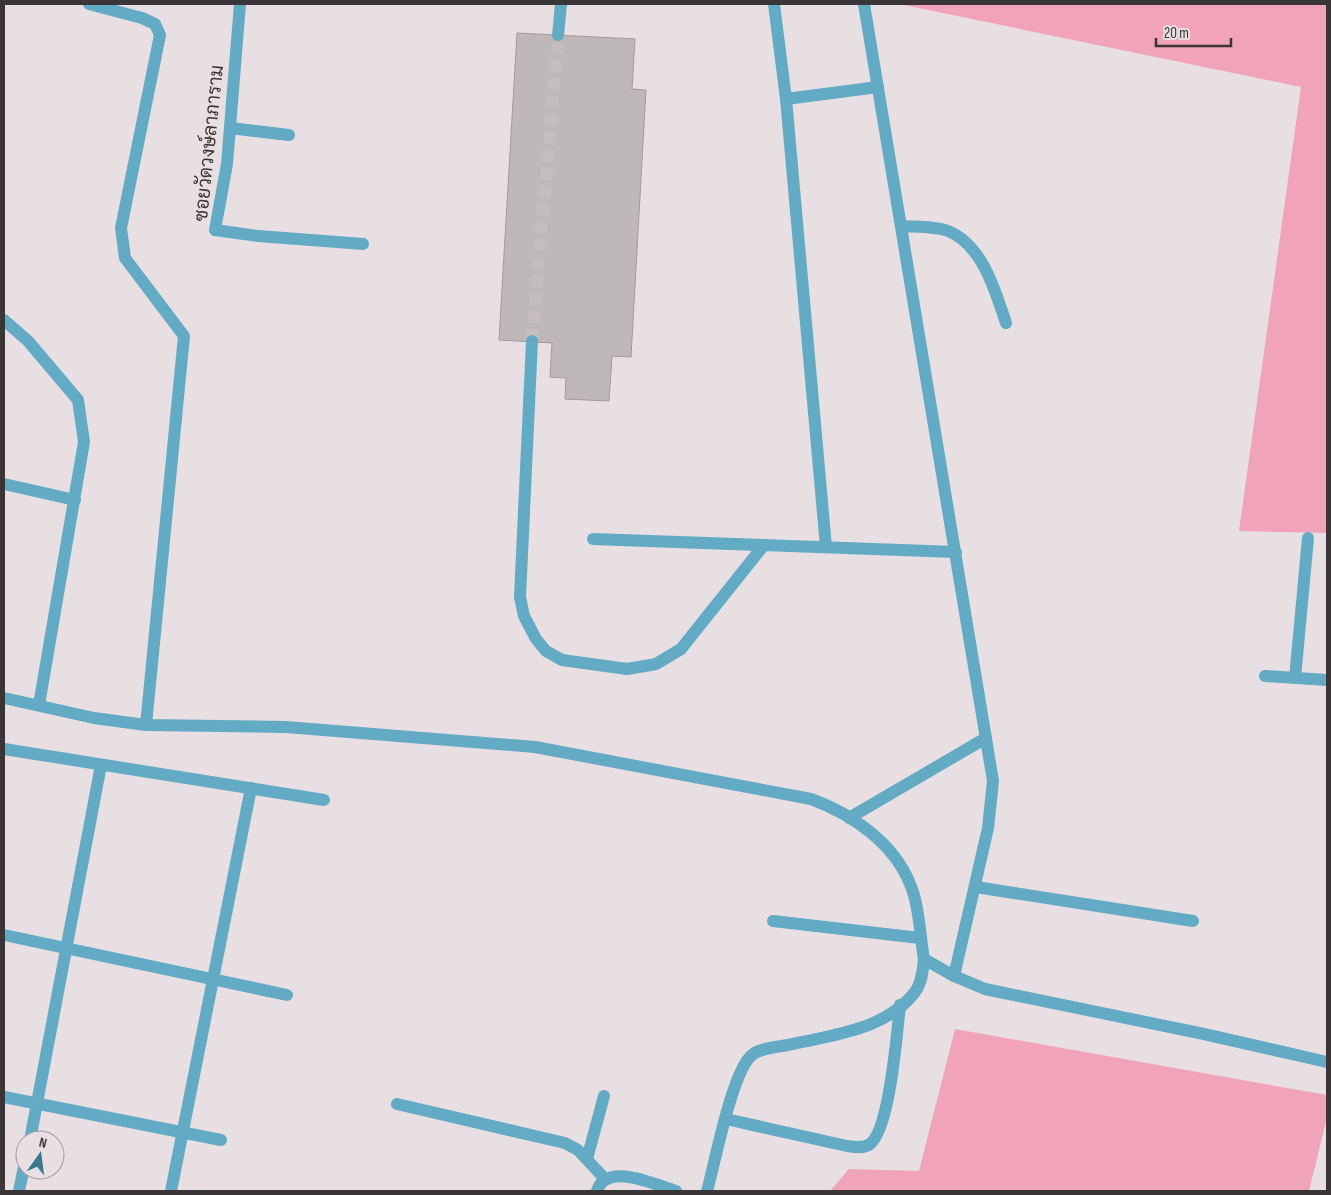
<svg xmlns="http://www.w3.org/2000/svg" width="1331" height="1195" viewBox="0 0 1331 1195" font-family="'Sofia Sans Condensed',Sarabun,sans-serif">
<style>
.green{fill:#f1a3b9}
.building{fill:#bfb8b9;stroke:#a29a9c}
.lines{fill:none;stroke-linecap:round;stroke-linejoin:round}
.minor-tunnel{stroke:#c4bdbf;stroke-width:12;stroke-dasharray:12 6;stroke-linecap:butt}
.minor{stroke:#63aac4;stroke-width:12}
.labels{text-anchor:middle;stroke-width:5;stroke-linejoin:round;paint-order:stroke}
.street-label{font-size:19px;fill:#3a3637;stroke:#e7dfe1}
</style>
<rect width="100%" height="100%" fill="#e7dfe1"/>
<g class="green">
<polygon points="899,4 1327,4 1327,533 1239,531 1301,87"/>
<polygon points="955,1029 1327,1095 1327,1117 1309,1191 830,1191 849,1169 919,1171"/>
</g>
<polygon class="building" points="517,33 635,39 632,89 646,90 631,357 612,356 609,401 565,399 566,378 550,377 552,343 499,340"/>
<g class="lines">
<polyline class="minor-tunnel" points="532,341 558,35"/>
<g class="minor">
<polyline points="89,4 142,18 155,24 160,35 121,228 125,258 184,336 146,725"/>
<polyline points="240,4 227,164 215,230 258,236 363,244"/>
<polyline points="774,4 786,99"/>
<polyline points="864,4 993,781 988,828 954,976"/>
<polyline points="558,35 561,4"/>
<polyline points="230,128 289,135"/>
<path d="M902,226C915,227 935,226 948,231C983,245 995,291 1006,323"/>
<polyline points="4,320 28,341 78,400 84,442 39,705"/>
<polyline points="532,341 520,597 524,616 536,639 546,651 562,660 627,669 656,664 681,649 764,545"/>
<polyline points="4,484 75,500"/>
<polyline points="593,539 956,552"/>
<polyline points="826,547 786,99 878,87"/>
<polyline points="1265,676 1327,680"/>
<polyline points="1295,678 1308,538"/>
<path d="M4,698L94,718L146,725L286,727L535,747L811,799C852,814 894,843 910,884C919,904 920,936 924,959L954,976L985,989L1204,1034L1327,1062"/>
<polyline points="4,749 324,800"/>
<polyline points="849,818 986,738"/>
<polyline points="976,887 1193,921"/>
<polyline points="773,921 920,938"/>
<polyline points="4,935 287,995"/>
<polyline points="4,1097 221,1140"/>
<polyline points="397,1104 565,1143 578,1150 605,1179"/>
<path d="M726,1119L847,1146C854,1147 863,1149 870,1144C890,1129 897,1032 900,1005"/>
<polyline points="30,1140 101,765"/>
<polyline points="587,1159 604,1096"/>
<polyline points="19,1191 25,1162"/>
<polyline points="171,1191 251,788"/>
<path d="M597,1191C606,1161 656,1185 676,1191"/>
<path d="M707,1191C715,1163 732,1071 752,1055C760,1048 778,1047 788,1045C832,1035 886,1030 915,992C922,983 923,969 924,959"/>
</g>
</g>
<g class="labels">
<g class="street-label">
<text transform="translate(208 143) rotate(-84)" y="7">ซอยวัดวงษ์ลาภาราม</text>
</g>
</g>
<rect width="1331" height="1195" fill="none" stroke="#3a3637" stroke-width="10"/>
<g transform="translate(40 1155) rotate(14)"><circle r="24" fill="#e7dfe1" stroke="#a29b9d"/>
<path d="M0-4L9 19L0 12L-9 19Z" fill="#3a788d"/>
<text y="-8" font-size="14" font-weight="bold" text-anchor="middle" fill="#3a3637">N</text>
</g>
<path d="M1156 38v8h75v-8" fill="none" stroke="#3a3637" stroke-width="2.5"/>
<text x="1164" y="38" font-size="15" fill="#3a3637" stroke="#e7dfe1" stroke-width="4" paint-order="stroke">20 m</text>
</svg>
